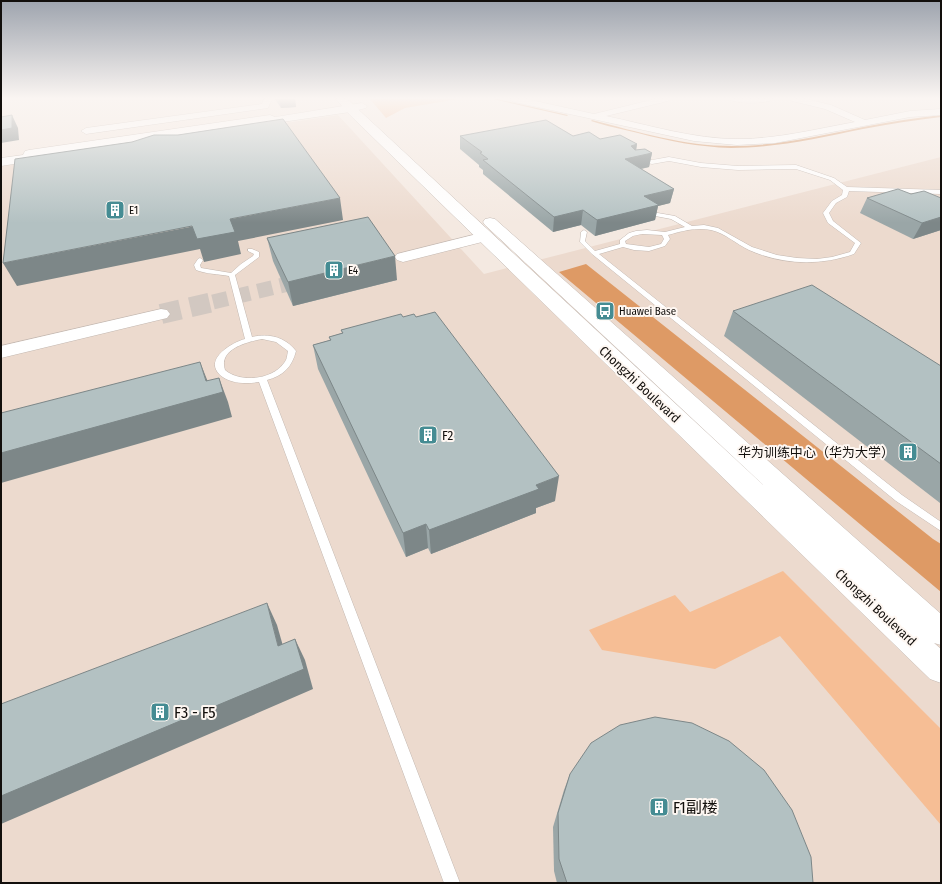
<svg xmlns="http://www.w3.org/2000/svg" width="942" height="884" viewBox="0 0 942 884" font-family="'Fira Sans Condensed','Noto Sans SC',sans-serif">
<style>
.built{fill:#ecdace}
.green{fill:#f6be95}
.forest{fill:#de9a65}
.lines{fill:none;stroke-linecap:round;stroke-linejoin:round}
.stream{fill:#d08c58;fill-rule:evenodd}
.tertiary-tunnel-far1{stroke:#d2c8c1;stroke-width:15;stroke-dasharray:15 8;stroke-linecap:butt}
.tertiary-tunnel{stroke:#d2c8c1;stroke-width:20;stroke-dasharray:20 10;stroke-linecap:butt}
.service-casing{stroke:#c3b8b1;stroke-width:1}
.minor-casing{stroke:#c3b8b1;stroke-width:1}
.tertiary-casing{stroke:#c3b8b1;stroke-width:1}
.secondary-casing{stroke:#c3b8b1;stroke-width:1}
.primary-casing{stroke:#c3b8b1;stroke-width:1}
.service{fill:#fff;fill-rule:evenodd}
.minor{fill:#fff;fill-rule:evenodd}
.tertiary{fill:#fff;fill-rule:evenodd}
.secondary{fill:#fff;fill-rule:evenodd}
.primary{fill:#fff;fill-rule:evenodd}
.wall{fill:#9aa6a7}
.shaded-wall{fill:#7d8788}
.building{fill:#b3c1c2;stroke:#7d8788}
.labels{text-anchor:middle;stroke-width:4;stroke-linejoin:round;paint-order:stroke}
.far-poi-label{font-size:11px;fill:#120f0c;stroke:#fef7f2;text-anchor:start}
.street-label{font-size:13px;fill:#120f0c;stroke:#fef7f2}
.poi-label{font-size:13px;fill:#120f0c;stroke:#fef7f2;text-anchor:start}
.near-poi-label{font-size:16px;fill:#120f0c;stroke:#fef7f2;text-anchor:start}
</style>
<rect width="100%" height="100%" fill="#f4e9e1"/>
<polygon class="built" points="338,115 484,274 941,157 941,883 1,883 1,166"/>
<g class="green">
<polygon points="370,99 458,99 405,108 386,118"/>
<polygon points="783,571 941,729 941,825 780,636 715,669 602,650 589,630 675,595 690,612"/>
</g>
<polygon class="forest" points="586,264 933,539 941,544 941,592 559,272"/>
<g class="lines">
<g class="stream">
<polygon points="493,99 497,99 568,115 567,116"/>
<path d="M941,115V117C915,120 889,124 863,129C819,138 775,148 731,148C699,147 668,141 638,133C628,131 618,128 608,126C602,124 596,123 591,121L592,120C638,132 684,146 732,146C776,146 820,136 863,127C889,122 915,118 941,115Z"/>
</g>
<polyline class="tertiary-tunnel-far1" points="213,302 313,278"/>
<polyline class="tertiary-tunnel" points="161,314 217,301"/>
<defs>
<g id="service">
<path d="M669,157L701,163L738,166L796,165L834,178L847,187L941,190V194L849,191L847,197L836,203L829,213L833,221L861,243L854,254C820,266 782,265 749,250C736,244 725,233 711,230C696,227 682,231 668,235L670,239L665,246L649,251L634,250L623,247L599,254L902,495L941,522V531L896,501L592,254L580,242L581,232L584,230L587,232L585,241L595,251L620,244V240L629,233L636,231L647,230L665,232L685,227L671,219L650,215L649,214L652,212L675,216L692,226L704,225L718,228L752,247L777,255L797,258L817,259L832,257L850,252L855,243L828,223L823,213L832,201L842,195L843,190L830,180L796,169L738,170L701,167L669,161L652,164L636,160L639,158L652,160ZM642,234L662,235L664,239L661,244L649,247L626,244L625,241L633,236Z"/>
<path d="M248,249H252L259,252V257L235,275L252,337C269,333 285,337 296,351C292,367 283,376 267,380L460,883H444L259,382C247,384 230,384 220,375C203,359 233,342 245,339L229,276C218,274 206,274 196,270L194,265L198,259L200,258L203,260L200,265L201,268L231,273L241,264L253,256L254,254L248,251ZM262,339L276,342L288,351C287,356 287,360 284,363C272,380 240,383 225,370C218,349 247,342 262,339Z"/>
</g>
<g id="minor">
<polygon points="264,99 272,99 268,108 86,134 81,131 86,128 262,104"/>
<path d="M510,99H526L594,114L655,99H669L668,101L606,116C649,125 693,139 738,139C777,139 816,129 855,122L825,109L792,101L791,99H806L831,105L865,120L910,111L941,109V115L910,117L775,143L737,145L694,141L514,102Z"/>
<path d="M729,99H773C768,104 734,104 729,99Z"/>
</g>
<g id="tertiary">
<polygon points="485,232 490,234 493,237 490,240 403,262 397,260 395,257 397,254"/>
<polygon points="161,309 167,310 170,314 167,318 1,358 1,346"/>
</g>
<polygon id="secondary" points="336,99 347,99 773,494 485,225 483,222 485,219 490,218 495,219 941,614 941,645 934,643 941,649 941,683 930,679 350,115"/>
<polygon id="primary" points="362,103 367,106 366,108 350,112 255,126 250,124 51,154 49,158 45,159 1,166 1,158 23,155 25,151 29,150 270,115 275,117"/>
</defs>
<use href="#service" class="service-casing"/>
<use href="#minor" class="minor-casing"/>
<use href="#tertiary" class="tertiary-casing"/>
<use href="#secondary" class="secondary-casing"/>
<use href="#primary" class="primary-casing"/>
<use href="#service" class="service"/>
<use href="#minor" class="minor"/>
<use href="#tertiary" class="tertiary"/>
<use href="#secondary" class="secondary"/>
<use href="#primary" class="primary"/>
</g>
<g class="wall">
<polygon points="275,99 295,99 296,107 281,108"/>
<polygon points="460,136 573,136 600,139 637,144 636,150 652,153 649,167 641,169 674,189 670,203 658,206 655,220 595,236 581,225 553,232 483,174 483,170 479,167 479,165 460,149"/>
<polygon points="911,194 941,198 941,230 913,239 860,213 867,198"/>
<polygon points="267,238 397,280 293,306 273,261"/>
<polygon points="733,311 941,366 941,502 940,503 724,336"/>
<polygon points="403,317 555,501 536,508 536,513 431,554 428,548 406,557 318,369 313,345 330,340 329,337 342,333 341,330"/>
<polygon points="570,774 813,883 557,883 554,871 553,827 564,790"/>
</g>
<g class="shaded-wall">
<polygon points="279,99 295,99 296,107 281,108"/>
<polygon points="12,115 18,128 19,140 1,143 1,130"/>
<polygon points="637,144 635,157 652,153 649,167 622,173 625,159 631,146"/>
<polygon points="674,189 670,203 658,206 655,220 595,236 597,220 644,196"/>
<polygon points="340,198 343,220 238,241 241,254 204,262 200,249 17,286 3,263"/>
<polygon points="583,210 581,225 553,232 554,217"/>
<polygon points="941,217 941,230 913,239 922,223"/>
<polygon points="395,256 397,280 293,306 288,282"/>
<polygon points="200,362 210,387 219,378 228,402 232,417 1,483 1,453 206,381"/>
<polygon points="559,476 555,501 536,508 536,513 431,554 429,530 536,485"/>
<polygon points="426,524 428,548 406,557 403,533"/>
<polygon points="267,603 277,625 289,667 278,646"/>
<polygon points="295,639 305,660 313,689 1,824 1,796"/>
</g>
<g class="building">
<polygon points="12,115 12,128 1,130 1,117"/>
<polygon points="283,119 340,198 230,219 235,232 197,239 192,226 3,263 15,159 132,142 154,135 178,135"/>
<polygon points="546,120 573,136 589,132 600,139 620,135 637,144 631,146 635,150 645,149 652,153 625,159 674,189 644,196 659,205 597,220 583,210 554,217 483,160 488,159 480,153 482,152 460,136"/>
<polygon points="898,189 911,194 924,191 941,198 941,217 922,223 867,198"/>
<polygon points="368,217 395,256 288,282 267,238"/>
<polygon points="812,285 941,366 941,464 733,311"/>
<polygon points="435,312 559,476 536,485 539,489 429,530 426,524 403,533 313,345 331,340 329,337 343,333 341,330 401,314 403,317 414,314 416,317"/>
<polygon points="200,362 206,381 219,378 223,392 1,453 1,413"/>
<polygon points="267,603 278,646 295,639 304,669 1,796 1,704"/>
<polygon points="655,717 692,723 729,741 764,770 792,810 811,857 813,883 567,883 559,859 558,813 570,774 591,743 620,725"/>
</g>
<linearGradient id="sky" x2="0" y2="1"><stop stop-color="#9ea4ae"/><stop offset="0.44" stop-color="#faf5f2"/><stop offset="1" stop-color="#faf5f2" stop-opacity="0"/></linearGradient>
<rect width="942" height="223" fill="url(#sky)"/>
<defs>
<symbol id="building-square" viewBox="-11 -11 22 22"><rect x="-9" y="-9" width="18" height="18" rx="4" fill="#458c93" stroke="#fef7f2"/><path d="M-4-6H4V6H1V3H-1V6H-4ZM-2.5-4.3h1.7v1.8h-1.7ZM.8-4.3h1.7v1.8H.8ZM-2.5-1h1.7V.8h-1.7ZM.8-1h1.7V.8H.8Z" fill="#fff"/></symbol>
<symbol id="bus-square" viewBox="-11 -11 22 22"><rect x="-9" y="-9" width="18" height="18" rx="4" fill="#458c93" stroke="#fef7f2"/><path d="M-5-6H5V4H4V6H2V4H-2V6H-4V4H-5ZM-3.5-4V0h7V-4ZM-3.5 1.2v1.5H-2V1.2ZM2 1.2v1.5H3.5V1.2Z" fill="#fff"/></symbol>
</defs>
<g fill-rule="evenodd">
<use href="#building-square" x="104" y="199" width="22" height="22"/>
<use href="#building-square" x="323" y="259" width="22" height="22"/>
<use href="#bus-square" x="594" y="300" width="22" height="22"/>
<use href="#building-square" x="417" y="424" width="22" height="22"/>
<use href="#building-square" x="897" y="441" width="22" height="22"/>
<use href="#building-square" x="149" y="701" width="22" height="22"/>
<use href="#building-square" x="648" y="796" width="22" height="22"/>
</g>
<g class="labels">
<g class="far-poi-label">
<text x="129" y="214">E1</text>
<text x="348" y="274">E4</text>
<text x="619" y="315">Huawei Base</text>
</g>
<g class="street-label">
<text transform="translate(640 384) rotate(43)" y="5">Chongzhi Boulevard</text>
<text transform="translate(876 607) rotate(43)" y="5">Chongzhi Boulevard</text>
</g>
<g class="poi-label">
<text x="442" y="440">F2</text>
<text x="894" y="457" text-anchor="end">华为训练中心（华为大学）</text>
</g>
<g class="near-poi-label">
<text x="174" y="718">F3 - F5</text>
<text x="673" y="813">F1副楼</text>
</g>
</g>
<rect width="942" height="884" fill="none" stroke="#120f0c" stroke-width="4"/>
</svg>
